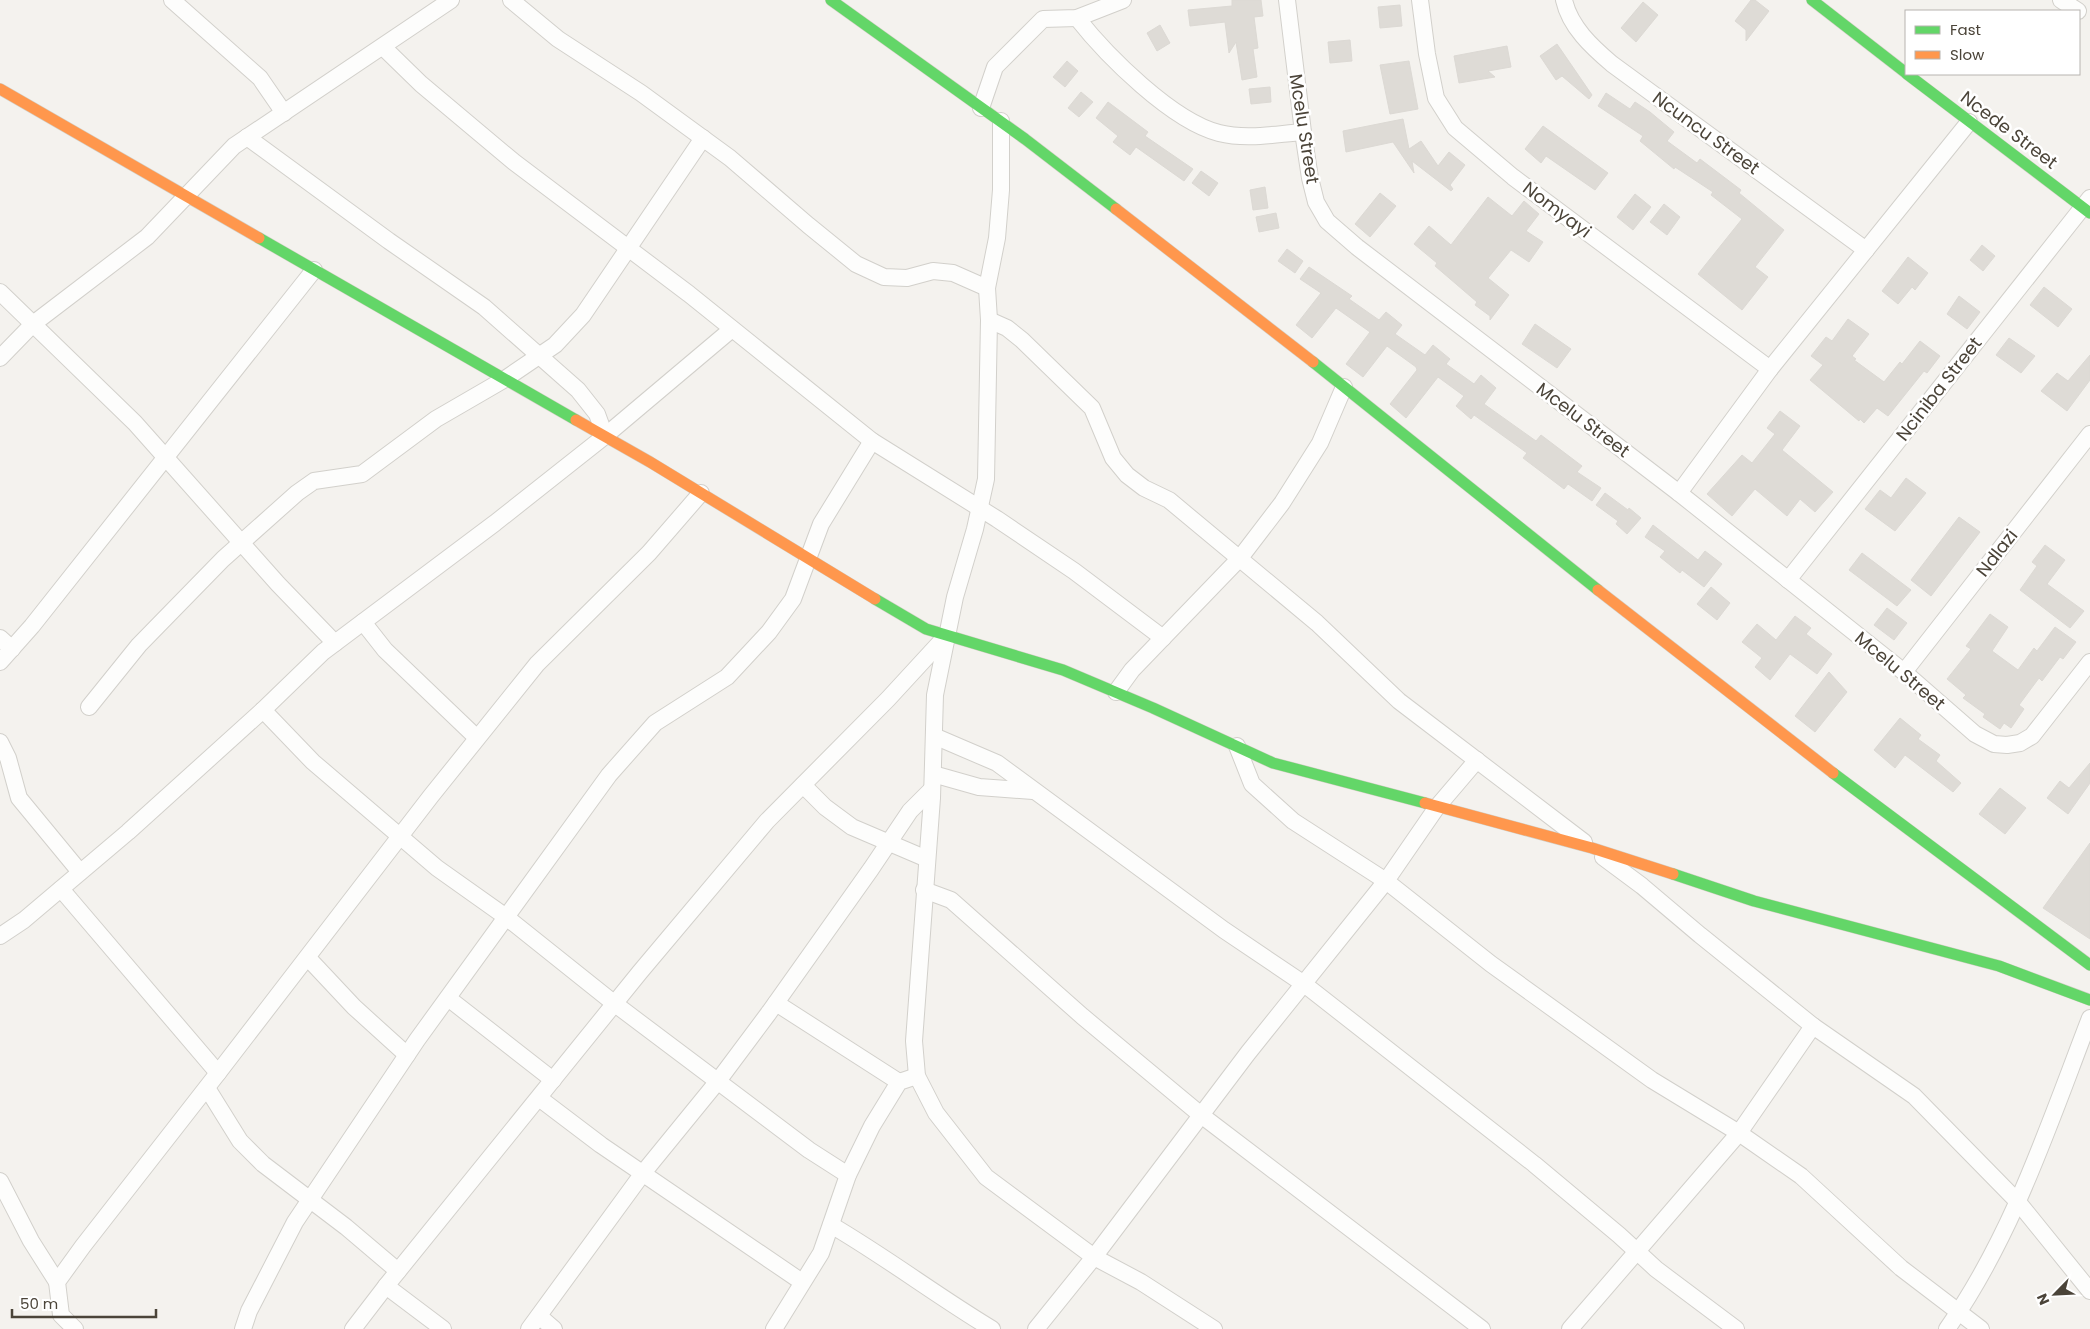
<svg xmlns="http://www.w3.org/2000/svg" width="2090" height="1329" viewBox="0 0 2090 1329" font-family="Poppins,sans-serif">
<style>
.building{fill:#dedbd6;stroke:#dcd9d4}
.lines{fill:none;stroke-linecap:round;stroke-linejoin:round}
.street-casing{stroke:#d2d0cb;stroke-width:18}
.fast-casing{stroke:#d3cfc5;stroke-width:12}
.slow-casing{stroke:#d3cfc5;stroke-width:12}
.street{stroke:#fdfdfc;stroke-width:16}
.fast{stroke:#63d668;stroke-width:11}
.slow{stroke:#ff974d;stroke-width:11}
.labels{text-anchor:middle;stroke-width:5;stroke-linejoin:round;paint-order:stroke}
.street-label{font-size:18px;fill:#4b4439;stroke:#fff}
</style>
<rect width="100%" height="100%" fill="#f4f2ee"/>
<g class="building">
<polygon points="1232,0 1261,0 1263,16 1254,17 1258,48 1253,49 1257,77 1242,80 1236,42 1229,53 1225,22 1190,26 1188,10 1232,6"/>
<polygon points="1751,0 1755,0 1769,11 1746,41 1746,30 1735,21"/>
<polygon points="1643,2 1658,15 1636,42 1621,28"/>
<polygon points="1400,5 1402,26 1380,28 1378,7"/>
<polygon points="1160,25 1170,43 1157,51 1147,33"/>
<polygon points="1350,40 1352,61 1330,63 1328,42"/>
<polygon points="1557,44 1592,95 1589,99 1562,76 1556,80 1540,56"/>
<polygon points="1507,46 1511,67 1488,71 1495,77 1459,83 1454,56"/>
<polygon points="1067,61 1078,71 1065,87 1053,77"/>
<polygon points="1409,61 1418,109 1390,114 1380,65"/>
<polygon points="1270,87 1271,102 1251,104 1249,89"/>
<polygon points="1081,92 1093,102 1079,117 1068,108"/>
<polygon points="1606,93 1630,109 1635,102 1650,112 1674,132 1667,141 1697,163 1700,159 1741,190 1739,193 1784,230 1755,267 1768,277 1742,310 1698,274 1742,219 1711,195 1713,192 1675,167 1674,169 1640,141 1643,136 1598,106"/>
<polygon points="1108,102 1148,132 1145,136 1193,169 1184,181 1136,147 1130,155 1113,142 1118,136 1096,118"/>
<polygon points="1403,119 1409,149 1421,141 1438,166 1449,152 1465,165 1450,185 1453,189 1451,191 1412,161 1414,173 1393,142 1346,152 1343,131"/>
<polygon points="1543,126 1608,173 1595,190 1546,156 1541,163 1525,149"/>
<polygon points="1201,171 1218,183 1209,196 1192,183"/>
<polygon points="1265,187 1268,208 1253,210 1250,190"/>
<polygon points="1380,193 1396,206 1370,237 1355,224"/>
<polygon points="1635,194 1651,207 1633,230 1617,217"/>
<polygon points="1488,197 1512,216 1524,201 1539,214 1526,231 1543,242 1529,262 1511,250 1488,278 1509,295 1490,320 1490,316 1475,305 1477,302 1435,266 1437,263 1414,244 1429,226 1451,245"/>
<polygon points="1664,204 1680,217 1667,235 1650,222"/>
<polygon points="1276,213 1279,228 1259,232 1256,217"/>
<polygon points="1982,245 1995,256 1983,271 1970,260"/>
<polygon points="1287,249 1303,261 1295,273 1278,261"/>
<polygon points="1908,257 1928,273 1915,290 1912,287 1898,304 1882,291"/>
<polygon points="1309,267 1352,296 1349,299 1379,320 1386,312 1402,325 1395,334 1425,355 1433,345 1450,359 1446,364 1474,384 1481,375 1496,388 1484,404 1536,441 1541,435 1582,466 1577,472 1601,488 1592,501 1568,484 1564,489 1523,458 1527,453 1474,415 1471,419 1456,406 1464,396 1438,377 1406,418 1390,404 1417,370 1416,367 1387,346 1363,377 1346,364 1370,332 1336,308 1312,338 1296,325 1321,293 1300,279"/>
<polygon points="2044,287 2072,309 2058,327 2030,305"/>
<polygon points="1959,296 1980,312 1967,329 1947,314"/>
<polygon points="1848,319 1869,334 1852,356 1856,359 1854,360 1884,382 1900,362 1902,364 1920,341 1940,356 1927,373 1924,371 1888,416 1877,408 1864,423 1860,419 1859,421 1810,380 1823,365 1811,356 1826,337 1832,341"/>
<polygon points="1535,324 1571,349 1557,368 1522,344"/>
<polygon points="2009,338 2035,356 2021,373 1996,355"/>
<polygon points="2090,355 2090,380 2067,411 2041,391 2057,373 2068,381"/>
<polygon points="1780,411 1800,426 1782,450 1833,492 1815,512 1800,499 1787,516 1755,489 1732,516 1707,494 1742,455 1752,463 1775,434 1767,428"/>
<polygon points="1906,478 1926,493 1895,531 1865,509 1880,490 1891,498"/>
<polygon points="1605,493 1628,510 1629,508 1641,518 1627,534 1616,524 1618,521 1596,505"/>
<polygon points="1959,517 1980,532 1931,596 1911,580"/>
<polygon points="1653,525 1698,560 1705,551 1722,564 1704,587 1682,570 1680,573 1660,557 1665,551 1645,537"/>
<polygon points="2045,545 2065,560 2047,584 2084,611 2070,628 2020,590 2037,566 2032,562"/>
<polygon points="1862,553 1911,590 1897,606 1849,570"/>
<polygon points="1711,587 1730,603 1717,620 1697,604"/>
<polygon points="1887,608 1907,623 1894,640 1874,625"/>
<polygon points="1990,614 2008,627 1992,651 2018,670 2034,648 2037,651 2055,627 2076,642 2063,659 2060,657 2042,681 2039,678 2019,705 2024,709 2011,728 2004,723 2000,729 1983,717 1985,714 1963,698 1966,695 1947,679 1971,649 1966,646"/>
<polygon points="1795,616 1811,628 1806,634 1832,654 1817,674 1790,654 1770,680 1755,667 1762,658 1742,642 1757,624 1776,640"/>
<polygon points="1829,672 1847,692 1815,732 1795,716"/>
<polygon points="1900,718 1921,735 1918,739 1940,755 1936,761 1961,783 1953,792 1905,755 1895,768 1874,750"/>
<polygon points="2090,763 2090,783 2068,814 2047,798 2060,781 2069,788"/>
<polygon points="2000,788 2026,808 2005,834 1979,814"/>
<polygon points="2090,843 2090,939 2043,908"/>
</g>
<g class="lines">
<defs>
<g id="street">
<polyline points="172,0 260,78 284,113"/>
<polyline points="511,0 558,39 641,93 730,158 808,225 856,264 884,277 907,278 933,271 953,273 987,288"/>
<polyline points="1287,0 1303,132 1310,178 1316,202 1327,221 1357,247 1679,493 1904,672 1975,734 1994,744 2007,745 2020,743 2032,736 2090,662"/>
<polyline points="1420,0 1427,54 1436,98 1455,128 1513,177 1770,369"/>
<path d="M1564,0C1570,27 1592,47 1612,64L1866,250"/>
<polyline points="2061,0 2078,11"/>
<path d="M1077,18C1107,56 1172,121 1219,133C1247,140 1275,134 1303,132"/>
<polyline points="383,47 421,84 514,162 689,294 872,441 997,519 1074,571 1163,638"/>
<polyline points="981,108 995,67 1043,19 1077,18 1123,0"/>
<polyline points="1001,121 1001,190 997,238 987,288 989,320 986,479 975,529 955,597 935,695 932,798 914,1041 917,1076 936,1113 986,1177 1094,1257 1141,1282 1214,1329"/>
<polyline points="247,137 389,241 484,307 578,390 597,414 605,436"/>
<polyline points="0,292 135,423 278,584 335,643"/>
<polyline points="989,320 1007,328 1022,340 1092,408 1113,458 1127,475 1144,488 1169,500 1317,623 1399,701 1584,842"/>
<polyline points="0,358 33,324 147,237 234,146 451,0"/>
<polyline points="1679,493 1770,369 1969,122"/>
<polyline points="1788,580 2090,198"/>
<polyline points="363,622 385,650 477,738"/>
<polyline points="0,638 12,649"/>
<polyline points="0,662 32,626 314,270"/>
<polyline points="1904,672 2090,434"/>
<polyline points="1116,692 1132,670 1240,558 1282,503 1320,443 1344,387"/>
<polyline points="89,707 139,645 223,559 297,493 314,481 362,474 436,419 505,379 555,345 583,315 703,138"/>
<polyline points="263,710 313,762 437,868 506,917 615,1004 809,1150 848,1175"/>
<polyline points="934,736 997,763 1224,930 1304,984 1534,1164 1619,1235 1656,1269 1736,1329"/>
<polyline points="0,742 8,758 19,798 80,872"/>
<polyline points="1237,746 1252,784 1293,821 1386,881 1491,964 1652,1080 1739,1133 1801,1176 1901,1268 1981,1329"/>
<polyline points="933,774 979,787 1033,791"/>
<polyline points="803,785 825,807 852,827 927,859"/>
<polyline points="1603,857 1642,886 1700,935 1813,1026 1914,1096 2018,1202 2090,1291"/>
<polyline points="61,889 218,1073"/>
<polyline points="924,890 951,900 1082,1016 1201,1115 1482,1329"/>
<polyline points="0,936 24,920 128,832 263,710 323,652 495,523 605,436 732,329"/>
<polyline points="308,958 354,1007 407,1055"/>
<polyline points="448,998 553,1080"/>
<polyline points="776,1003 899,1082"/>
<polyline points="207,1088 240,1141 263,1164 346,1227 398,1271"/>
<polyline points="539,1098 601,1145 802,1282"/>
<polyline points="0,1181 31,1241 57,1282"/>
<path d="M831,1225C886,1257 937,1296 992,1329"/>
<polyline points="386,1286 443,1329"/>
<polyline points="539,1316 554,1329"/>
<polyline points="75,1329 61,1315 57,1282 83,1246 218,1073 431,796 537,664 649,553 701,493"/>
<polyline points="243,1329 249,1311 295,1222 417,1040 609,775 655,723 727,677 769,632 793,599 821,524 872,441"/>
<polyline points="353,1329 386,1286 640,972 767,821 888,699 946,636"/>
<polyline points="529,1329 643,1173 718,1081 768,1014 871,869 910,811 932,789"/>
<polyline points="774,1329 821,1253 848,1175 872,1126 899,1082 917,1076"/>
<polyline points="1036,1329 1094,1257 1248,1053 1386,881 1437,807 1477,760"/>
<polyline points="1570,1329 1739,1133 1813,1026"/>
<path d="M1947,1329C2013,1235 2049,1124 2090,1018"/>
</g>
<g id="fast">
<polyline points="831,0 1025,139 1116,209"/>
<polyline points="1812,0 1906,73"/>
<polyline points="1907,74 2090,213"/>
<polyline points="259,238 576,420"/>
<polyline points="1313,362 1598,590"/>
<polyline points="875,599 926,629 1063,670 1153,708 1273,763 1425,803"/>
<polyline points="1833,773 2090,965"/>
<polyline points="1673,874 1754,901 1999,966 2090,1000"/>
</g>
<g id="slow">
<polyline points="0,89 259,238"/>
<polyline points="1116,209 1313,362"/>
<polyline points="576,420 650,462 875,599"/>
<polyline points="1598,590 1833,773"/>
<polyline points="1425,803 1592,848 1673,874"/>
</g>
</defs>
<use href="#street" class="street-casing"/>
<use href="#fast" class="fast-casing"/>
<use href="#slow" class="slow-casing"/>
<use href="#street" class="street"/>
<use href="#fast" class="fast"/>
<use href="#slow" class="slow"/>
</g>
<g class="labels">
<g class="street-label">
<text transform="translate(1304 129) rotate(81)" y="6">Mcelu Street</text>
<text transform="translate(2009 130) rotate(37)" y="6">Ncede Street</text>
<text transform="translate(1706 133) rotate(36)" y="6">Ncuncu Street</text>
<text transform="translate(1557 210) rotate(37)" y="6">Nomyayi</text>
<text transform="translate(1939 389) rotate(-52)" y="6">Nciniba Street</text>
<text transform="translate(1583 420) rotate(37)" y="6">Mcelu Street</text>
<text transform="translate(1997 553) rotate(-52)" y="6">Ndlazi</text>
<text transform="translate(1900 671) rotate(40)" y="6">Mcelu Street</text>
</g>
</g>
<rect x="1905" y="10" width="175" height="65" fill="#ffffff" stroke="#b7b4b0"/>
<rect x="1915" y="26" width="25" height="8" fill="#63d668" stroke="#b7b4b0"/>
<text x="1950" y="35" font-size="15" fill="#4b4439">Fast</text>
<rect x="1915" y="51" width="25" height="8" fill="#ff974d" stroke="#b7b4b0"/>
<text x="1950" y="60" font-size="15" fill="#4b4439">Slow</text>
<g transform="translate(2055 1294) rotate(246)" stroke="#ffffff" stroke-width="4" paint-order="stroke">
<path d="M0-4L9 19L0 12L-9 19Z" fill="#4b4439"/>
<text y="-8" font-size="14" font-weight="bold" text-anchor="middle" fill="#4b4439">N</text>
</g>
<path d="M12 1309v8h144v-8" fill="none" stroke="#4b4439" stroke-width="2.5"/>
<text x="20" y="1309" font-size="15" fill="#4b4439" stroke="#ffffff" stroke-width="4" paint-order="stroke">50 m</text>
</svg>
